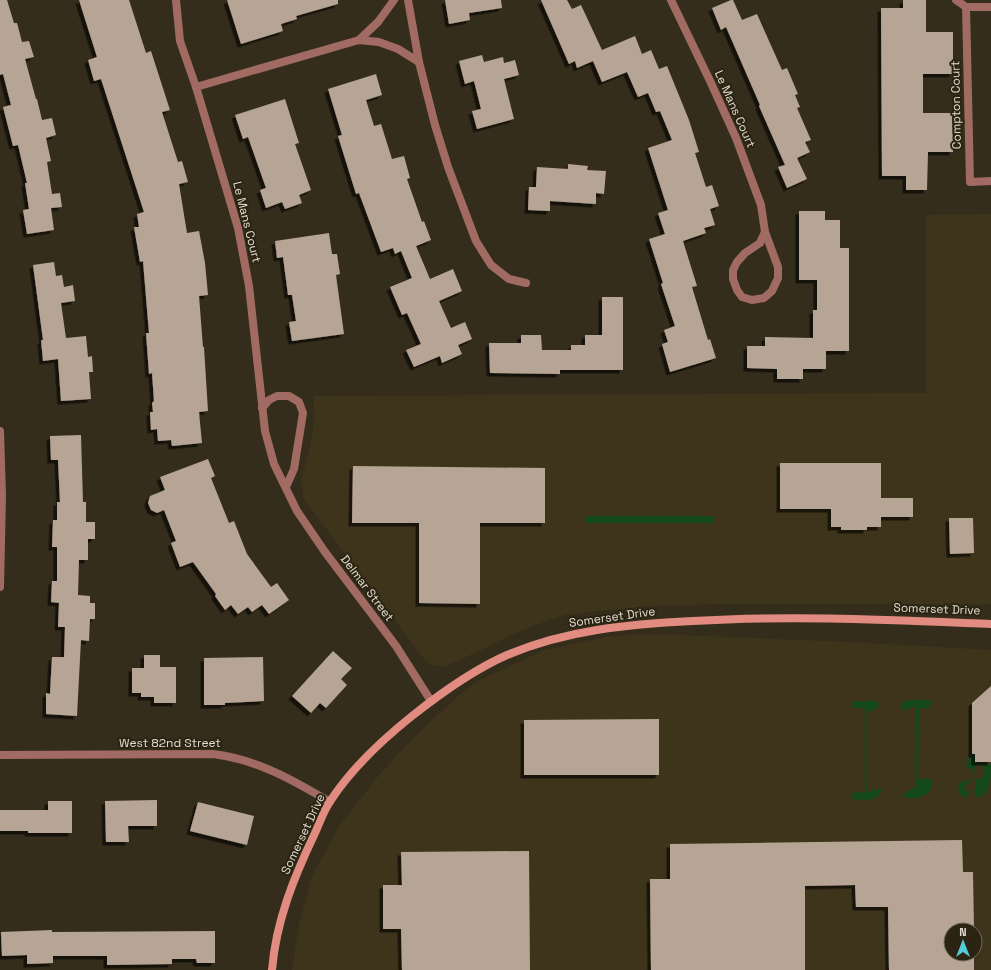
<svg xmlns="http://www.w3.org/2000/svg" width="991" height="970" viewBox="0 0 991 970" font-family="'Space Grotesk',sans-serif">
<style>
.built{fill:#3e341b;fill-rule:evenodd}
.green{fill:#13481d}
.building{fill:#b6a594;filter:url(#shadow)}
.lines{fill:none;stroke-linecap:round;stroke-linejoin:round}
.street{stroke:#a16b63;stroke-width:8}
.secondary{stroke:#e28c81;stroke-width:8}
.labels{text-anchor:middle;stroke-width:4;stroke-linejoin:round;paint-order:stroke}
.street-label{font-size:12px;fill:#e0dcd0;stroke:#2b2412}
</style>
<defs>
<filter id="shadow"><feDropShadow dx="-3.5" dy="3.5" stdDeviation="0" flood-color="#0009"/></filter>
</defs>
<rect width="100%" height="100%" fill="#352d1b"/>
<g class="built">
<polygon points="991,214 991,604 728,604 648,606 565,615 524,629 458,661 443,667 427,663 304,499 301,479 310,448 315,418 313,396 926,393 926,215"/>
<path d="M654,634L848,642L991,650V970H292L299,925L311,878L338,828L379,775L414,737L456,698L477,681L545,650L610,636ZM951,930H975V954H951Z"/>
</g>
<g class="green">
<rect x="585" y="516" width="128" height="7"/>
<path d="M906,700H930L931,701L930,708H919L918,779H931L932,781C934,796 916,801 904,797V794L915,787L916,706L904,710L902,709L901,707L902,703Z"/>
<path d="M855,701H876L878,702L879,706L877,708L868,712L867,793L880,788L882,790C877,802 866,799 855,800L852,797V793L865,792V709L852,707V703Z"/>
<polygon points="972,754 975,754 978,762 972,775 970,784 966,783 964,790 969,791 967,798 960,795 958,789 962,780 969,782 973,769 966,767 969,758"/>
<path d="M983,764H991C991,780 991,792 977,798L974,792L977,778L981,779L985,771L982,767Z"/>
</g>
<g class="building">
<polygon points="0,0 7,0 14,23 17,23 22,42 29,41 34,57 25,59 36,99 37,99 42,120 52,118 56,135 46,138 51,161 47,162 52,194 60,193 62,207 51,208 54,230 27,234 23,210 29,209 25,183 27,183 18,145 13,146 3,107 11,105 3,74 0,75"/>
<polygon points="79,0 129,0 146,53 151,51 170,110 162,112 178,162 182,161 188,182 179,184 187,233 199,231 205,263 208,295 199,296 203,347 204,347 208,411 199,412 202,443 172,446 171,440 158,441 157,429 151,430 150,412 153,412 152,403 154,401 152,373 149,374 146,333 149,333 143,261 140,262 134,227 139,227 137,214 144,212 101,79 94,81 88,60 97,57"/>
<polygon points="227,0 338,0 338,4 296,16 297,19 281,24 283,31 241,44"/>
<polygon points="445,0 501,0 502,8 469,13 470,20 449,24"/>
<polygon points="541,0 567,0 572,9 581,5 602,50 635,36 642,54 651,50 659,69 667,66 689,120 699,152 695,153 706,187 712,185 719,206 710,209 715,225 704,228 706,233 683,241 697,286 692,287 708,340 710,339 716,358 670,372 662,344 668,342 664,330 675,326 661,284 663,283 649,239 665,234 658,213 668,210 648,148 672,140 660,111 656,112 648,93 638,97 627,72 602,82 593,61 577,68 575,61 569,64"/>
<polygon points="731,0 733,0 742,20 757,14 782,70 787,68 798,94 795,95 800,107 797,108 811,140 805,142 810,152 797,158 807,179 787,188 778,167 785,165 759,106 760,105 726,27 721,30 712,8"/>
<polygon points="903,0 926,0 926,32 953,32 953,74 923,74 923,113 952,113 953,152 928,152 927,190 906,190 906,176 882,176 881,8 903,8"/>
<polygon points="482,55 484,62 503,57 504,63 515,60 519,75 504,79 514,119 477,129 472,111 481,109 474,81 465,84 459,61"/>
<polygon points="376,74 382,95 366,100 374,126 381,124 392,159 404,156 410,178 407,179 422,222 424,221 431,240 416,246 430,279 453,269 462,291 439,301 451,328 465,322 472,339 458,345 462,354 442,363 440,356 414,367 406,350 421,344 407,313 402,315 390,287 412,278 401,251 395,254 393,248 381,252 359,193 356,194 338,136 342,135 328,89"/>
<polygon points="285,99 299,143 295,144 311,190 299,195 302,203 285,209 282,202 266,208 260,190 266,188 248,137 243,139 235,115"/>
<polygon points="568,164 588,166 587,170 606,171 604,194 596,193 596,204 550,201 550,211 528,210 529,187 536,187 537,167 568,169"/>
<polygon points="799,211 825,211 825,220 840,220 840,248 849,248 849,351 826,351 826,369 803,369 803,379 777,379 777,369 747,368 747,346 765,346 765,337 813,338 813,310 817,310 817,280 799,280"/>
<polygon points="329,233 332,254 337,254 340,274 336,275 344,334 292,341 289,322 296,321 292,295 288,295 283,257 277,258 275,241"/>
<polygon points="54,262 56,276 62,275 64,287 73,285 75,301 61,303 66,338 86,336 88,357 92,356 93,372 89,372 91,399 61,401 58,359 43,361 41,340 43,340 33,265"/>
<polygon points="602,297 623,297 623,370 560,370 560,374 490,373 489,343 521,343 521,335 541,335 542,350 571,350 571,345 585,345 585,335 602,335"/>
<polygon points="81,435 83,502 86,502 86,522 95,522 95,539 88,539 88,560 79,560 78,595 90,596 90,603 95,603 95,619 90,619 89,641 81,640 77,716 46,714 46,693 50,694 52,657 64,657 65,627 58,627 59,603 51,602 52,581 57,581 57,547 52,547 53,520 57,520 57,502 60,502 58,460 51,460 50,436"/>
<polygon points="208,459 215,476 211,478 229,523 234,521 247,554 271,587 277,583 289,600 269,614 262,605 252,612 248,607 238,614 231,605 225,610 215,596 216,594 193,562 180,567 171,543 176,541 164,510 157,513 151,510 148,503 150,496 165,490 160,477"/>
<polygon points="780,463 881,463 881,498 913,498 913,517 881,517 881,527 867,527 867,530 841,530 841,527 831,527 831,509 780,509"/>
<polygon points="353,466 545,468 545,523 480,523 480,604 419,603 419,523 352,523"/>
<polygon points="949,518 973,518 974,553 950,554"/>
<polygon points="333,651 352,668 341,679 347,685 326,708 320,703 311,713 292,696"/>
<polygon points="144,655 160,655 160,667 176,667 176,703 154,703 154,697 141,697 141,693 132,693 132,668 144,668"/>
<polygon points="263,657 264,701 225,703 225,705 204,705 204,658"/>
<polygon points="991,686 991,762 975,762 975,754 972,754 972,703"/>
<polygon points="659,719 659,775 524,775 524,720"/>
<polygon points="157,800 157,826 128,826 129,842 106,842 105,801"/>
<polygon points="48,801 72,801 72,833 28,833 28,831 0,831 0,810 48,810"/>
<polygon points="198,802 254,816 247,845 190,831"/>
<polygon points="962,840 963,872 973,872 974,930 951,930 951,954 974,954 974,970 889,970 888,907 856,907 855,885 805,886 805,970 651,970 650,879 670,879 670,844"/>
<polygon points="529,851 530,970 402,970 401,929 383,929 383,885 402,885 401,852"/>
<polygon points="52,930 52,932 215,931 215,963 197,963 196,959 172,959 172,964 107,965 107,956 53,956 53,963 27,964 27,955 2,956 1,932"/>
</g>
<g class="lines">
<g class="street">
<polyline points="176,0 180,41 196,87 238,228 249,286 265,431 274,464 297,511 325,552 396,646 431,701"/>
<polyline points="408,0 419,62 435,125 448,167 476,241 491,265 509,279 526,283"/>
<polyline points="671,0 711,83 736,138 761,205 765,232 778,267 778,278 772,291 764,298 752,300 742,297 737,290 733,279 733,270 737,262 745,253 760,243 765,232"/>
<polyline points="956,0 966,7 991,7"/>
<polyline points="966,7 970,182 991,181"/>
<polyline points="359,40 378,22 394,0"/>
<polyline points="196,87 359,40 379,42 398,49 419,62"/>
<polyline points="262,408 269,400 277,396 289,396 299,402 303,413 294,469 286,487"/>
<polyline points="0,431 2,495 0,587"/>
<path d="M0,755L213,754C256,759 293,780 330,802"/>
</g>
<path class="secondary" d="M272,970C276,921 294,877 315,833C320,822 324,810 331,800C352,768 382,740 412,716C441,693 473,670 507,655C566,630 629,624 693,621C792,615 891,620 991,624"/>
</g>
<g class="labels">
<g class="street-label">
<text transform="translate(956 105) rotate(-91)" y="4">Compton Court</text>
<text transform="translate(735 109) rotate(66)" y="4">Le Mans Court</text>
<text transform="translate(247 222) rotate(76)" y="4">Le Mans Court</text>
<text transform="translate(367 588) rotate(53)" y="4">Delmar Street</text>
<text transform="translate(937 609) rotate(2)" y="4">Somerset Drive</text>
<text transform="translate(612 617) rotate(-8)" y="4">Somerset Drive</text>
<text x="170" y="747">West 82nd Street</text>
<text transform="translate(303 834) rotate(-65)" y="4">Somerset Drive</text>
</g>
</g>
<g transform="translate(963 942)"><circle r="19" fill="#2b2412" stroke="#736e5e"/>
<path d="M0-3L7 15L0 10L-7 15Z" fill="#53cbda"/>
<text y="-6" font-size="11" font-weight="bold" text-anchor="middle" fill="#e0dcd0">N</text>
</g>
</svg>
